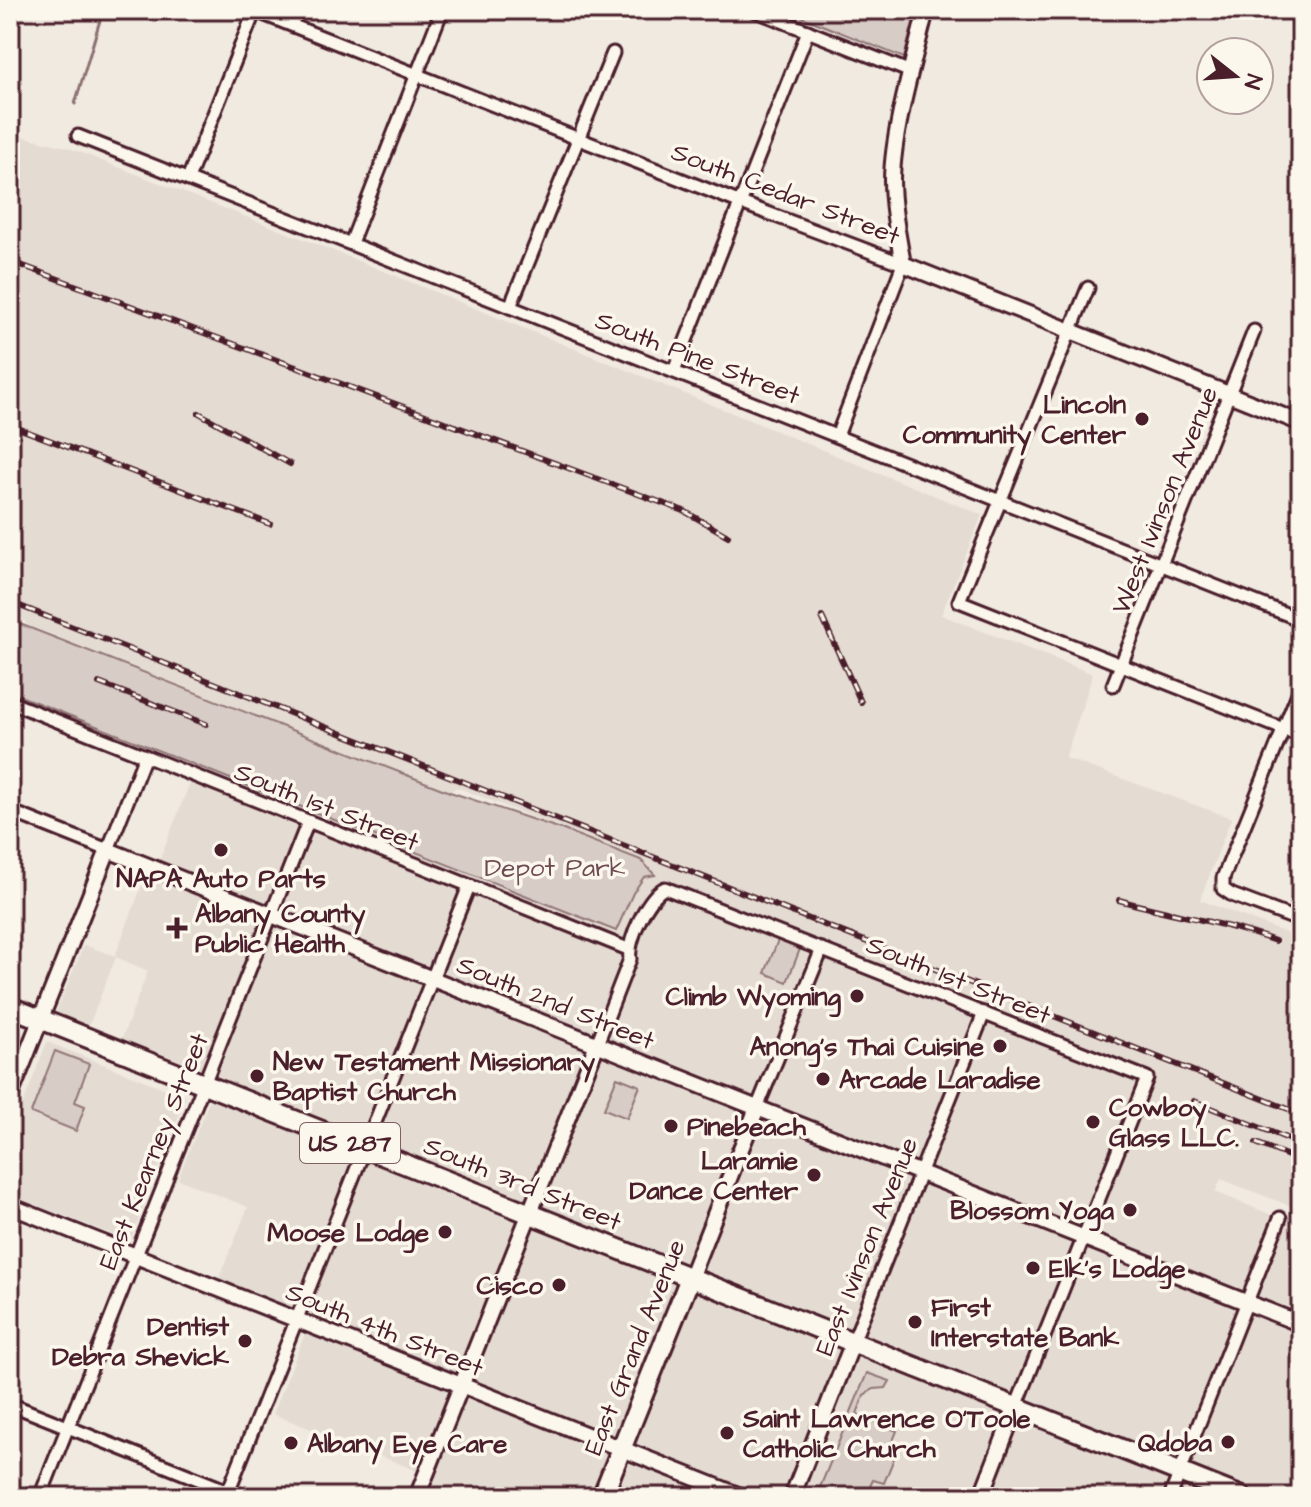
<svg xmlns="http://www.w3.org/2000/svg" width="1311" height="1507" viewBox="0 0 1311 1507" font-family="'Architects Daughter',sans-serif">
<style>
.built{fill:#e4dbd2}
.green{fill:#d8ccc6;stroke:#917678;stroke-width:2}
.lines{fill:none;stroke-linecap:round;stroke-linejoin:round}
.stream{stroke:#8c6f72;stroke-width:3}
.minor-casing{stroke:#4a1f2b;stroke-width:17}
.tertiary-casing{stroke:#4a1f2b;stroke-width:20}
.primary-casing{stroke:#4a1f2b;stroke-width:24}
.minor{stroke:#fbf7ec;stroke-width:11}
.tertiary{stroke:#fbf7ec;stroke-width:14}
.primary{stroke:#fbf7ec;stroke-width:18}
.rail-casing{stroke:#4a1f2b;stroke-width:6}
.rail{stroke:#fbf7ec;stroke-width:3;stroke-dasharray:9;stroke-linecap:butt}
.poi-dot{fill:#4a1f2b;stroke:#fbf7ec;stroke-width:3}
.labels{text-anchor:middle;stroke-width:7;stroke-linejoin:round;paint-order:stroke}
.shield{fill:#fbf7ec;stroke:#7f6065;stroke-width:2}
.shield-label{font-size:24px;font-weight:bold;fill:#4a1f2b}
.street-label{font-size:26px;fill:#4a1f2b;stroke:#fbf7ec}
.poi-label{font-size:26px;font-weight:bold;fill:#4a1f2b;stroke:#fbf7ec;text-anchor:end}
.park-label{font-size:26px;fill:#6e4a52;stroke:#fbf7ec}
</style>
<rect width="100%" height="100%" fill="#f0eae0"/>
<filter id="ink" filterUnits="userSpaceOnUse"><feTurbulence type="fractalNoise" baseFrequency=".0125" numOctaves="2"/><feDisplacementMap in="SourceGraphic" scale="16" xChannelSelector="R" yChannelSelector="G"/><feConvolveMatrix kernelMatrix="1 2 1 2 8 2 1 2 1" color-interpolation-filters="sRGB"/></filter>
<g filter="url(#ink)">
<g class="built">
<polygon points="10,133 69,148 344,255 982,515 941,615 1093,674 1065,758 1231,818 1200,900 1301,939 1301,1210 1221,1179 1215,1192 1301,1227 1301,1497 429,1497 436,1478 273,1414 312,1316 219,1279 248,1207 178,1179 219,1076 122,1038 148,971 116,957 89,1025 56,1012 84,945 115,956 153,857 160,859 197,765 616,931 633,893 644,877 654,875 640,860 459,788 455,788 450,792 27,625 23,619 10,614"/>
<polygon points="47,1042 186,1097 130,1241 10,1195 10,1138"/>
</g>
<g class="green">
<polygon points="785,10 916,10 904,58"/>
<polygon points="20,624 450,792 561,829 641,860 655,875 644,877 633,893 616,931 10,692 10,650"/>
<polygon points="778,940 800,949 787,982 765,973"/>
<polygon points="55,1051 89,1064 75,1102 85,1106 76,1131 31,1113"/>
<polygon points="617,1077 640,1086 627,1118 604,1109"/>
<polygon points="867,1373 890,1381 886,1388 874,1389 864,1395 857,1414 897,1431 892,1443 899,1446 884,1483 873,1480 867,1493 860,1491 858,1497 816,1497"/>
</g>
<g class="lines">
<polyline class="stream" points="75,104 103,10"/>
<defs>
<g id="minor">
<polyline points="253,10 741,203 903,264 837,436"/>
<polyline points="754,10 911,72"/>
<polyline points="78,136 1301,620"/>
<polyline points="188,179 255,10"/>
<polyline points="351,243 442,10"/>
<polyline points="1088,288 959,601 1301,736"/>
<polyline points="510,307 613,53"/>
<polyline points="674,371 808,31"/>
<polyline points="1113,685 1254,331"/>
<polyline points="1301,686 1223,878 1223,889 1232,895 1301,921"/>
<polyline points="10,702 628,949"/>
<polyline points="10,811 108,850 145,756"/>
<path d="M597,1044L630,959C627,940 648,896 665,888L1147,1078L1016,1407"/>
<polyline points="757,1108 822,949"/>
<polyline points="853,1342 984,1013"/>
<polyline points="10,1404 243,1497"/>
<polyline points="40,1497 308,822"/>
<polyline points="226,1497 469,886"/>
<polyline points="1170,1497 1280,1218"/>
</g>
<g id="tertiary">
<path d="M926,10C914,60 893,129 892,179C892,207 898,236 903,264L1301,423"/>
<polyline points="10,1096 108,850 1301,1324"/>
<polyline points="10,1206 743,1497"/>
<polyline points="690,1278 757,1108"/>
<polyline points="417,1497 597,1044"/>
<polyline points="792,1497 853,1342"/>
<polyline points="981,1497 1016,1407"/>
</g>
<g id="primary">
<polyline points="10,1007 1242,1497"/>
<polyline points="602,1497 690,1278"/>
</g>
</defs>
<use href="#minor" class="minor-casing"/>
<use href="#tertiary" class="tertiary-casing"/>
<use href="#primary" class="primary-casing"/>
<use href="#minor" class="minor"/>
<use href="#tertiary" class="tertiary"/>
<use href="#primary" class="primary"/>
<defs>
<g id="rail">
<polyline points="10,261 684,511 728,536"/>
<polyline points="199,413 290,464"/>
<polyline points="10,425 270,524"/>
<polyline points="10,602 1301,1114"/>
<polyline points="822,617 861,702"/>
<polyline points="99,683 206,724"/>
<path d="M1119,900C1171,915 1224,922 1275,941"/>
<polyline points="1194,1101 1301,1144"/>
<polyline points="1256,1143 1301,1161"/>
</g>
</defs>
<use href="#rail" class="rail-casing"/>
<use href="#rail" class="rail"/>
</g>
</g>
<g class="poi-dot">
<circle cx="1142" cy="419" r="8"/>
<circle cx="221" cy="850" r="8"/>
<path d="M173 916h8v8h8v8h-8v8h-8v-8h-8v-8h8z"/>
<circle cx="857" cy="996" r="8"/>
<circle cx="1000" cy="1046" r="8"/>
<circle cx="257" cy="1076" r="8"/>
<circle cx="823" cy="1079" r="8"/>
<circle cx="1093" cy="1122" r="8"/>
<circle cx="671" cy="1126" r="8"/>
<circle cx="814" cy="1175" r="8"/>
<circle cx="1130" cy="1210" r="8"/>
<circle cx="445" cy="1232" r="8"/>
<circle cx="1033" cy="1268" r="8"/>
<circle cx="559" cy="1285" r="8"/>
<circle cx="915" cy="1322" r="8"/>
<circle cx="245" cy="1341" r="8"/>
<circle cx="727" cy="1433" r="8"/>
<circle cx="1228" cy="1442" r="8"/>
<circle cx="291" cy="1443" r="8"/>
</g>
<g class="labels">
<rect class="shield" x="300" y="1123" width="100" height="40" rx="6"/>
<g class="shield-label">
<text x="350" y="1151">US 287</text>
</g>
<g class="street-label">
<text transform="translate(786 193) rotate(21)" y="9">South Cedar Street</text>
<text transform="translate(698 357) rotate(21)" y="9">South Pine Street</text>
<text transform="translate(1164 500) rotate(-68)" y="9">West Ivinson Avenue</text>
<text transform="translate(327 806) rotate(22)" y="9">South 1st Street</text>
<text transform="translate(959 979) rotate(22)" y="9">South 1st Street</text>
<text transform="translate(556 1002) rotate(22)" y="9">South 2nd Street</text>
<text transform="translate(153 1151) rotate(-68)" y="9">East Kearney Street</text>
<text transform="translate(523 1183) rotate(22)" y="9">South 3rd Street</text>
<text transform="translate(866 1246) rotate(-68)" y="9">East Ivinson Avenue</text>
<text transform="translate(385 1329) rotate(22)" y="9">South 4th Street</text>
<text transform="translate(634 1347) rotate(-68)" y="9">East Grand Avenue</text>
</g>
<g class="poi-label">
<text x="1126" y="413">Lincoln<tspan x="1126" dy="30">Community Center</tspan></text>
<text x="221" y="887" text-anchor="middle">NAPA Auto Parts</text>
<text x="195" y="922" text-anchor="start">Albany County<tspan x="195" dy="30">Public Health</tspan></text>
<text x="841" y="1005">Climb Wyoming</text>
<text x="984" y="1055">Anong's Thai Cuisine</text>
<text x="273" y="1070" text-anchor="start">New Testament Missionary<tspan x="273" dy="30">Baptist Church</tspan></text>
<text x="839" y="1088" text-anchor="start">Arcade Laradise</text>
<text x="1109" y="1116" text-anchor="start">Cowboy<tspan x="1109" dy="30">Glass LLC.</tspan></text>
<text x="687" y="1135" text-anchor="start">Pinebeach</text>
<text x="798" y="1169">Laramie<tspan x="798" dy="30">Dance Center</tspan></text>
<text x="1114" y="1219">Blossom Yoga</text>
<text x="429" y="1241">Moose Lodge</text>
<text x="1049" y="1277" text-anchor="start">Elk's Lodge</text>
<text x="543" y="1294">Cisco</text>
<text x="931" y="1316" text-anchor="start">First<tspan x="931" dy="30">Interstate Bank</tspan></text>
<text x="229" y="1335">Dentist<tspan x="229" dy="30">Debra Shevick</tspan></text>
<text x="743" y="1427" text-anchor="start">Saint Lawrence O'Toole<tspan x="743" dy="30">Catholic Church</tspan></text>
<text x="1212" y="1451">Qdoba</text>
<text x="307" y="1452" text-anchor="start">Albany Eye Care</text>
</g>
<g class="park-label">
<text x="555" y="876">Depot Park</text>
</g>
</g>
<rect width="1311" height="1507" fill="none" stroke="#fbf7ec" stroke-width="40"/>
<rect x="20" y="20" width="1271" height="1467" fill="none" stroke="#4a1f2b" stroke-width="3" filter="url(#ink)"/>
<g transform="translate(1235 76) rotate(107)"><circle r="38" fill="#fbf7ec" stroke="#b4a19f" stroke-width="2"/>
<path d="M0-6L14 30L0 20L-14 30Z" fill="#4a1f2b"/>
<text y="-12" font-size="22" font-weight="bold" text-anchor="middle" fill="#4a1f2b">N</text>
</g>
</svg>
